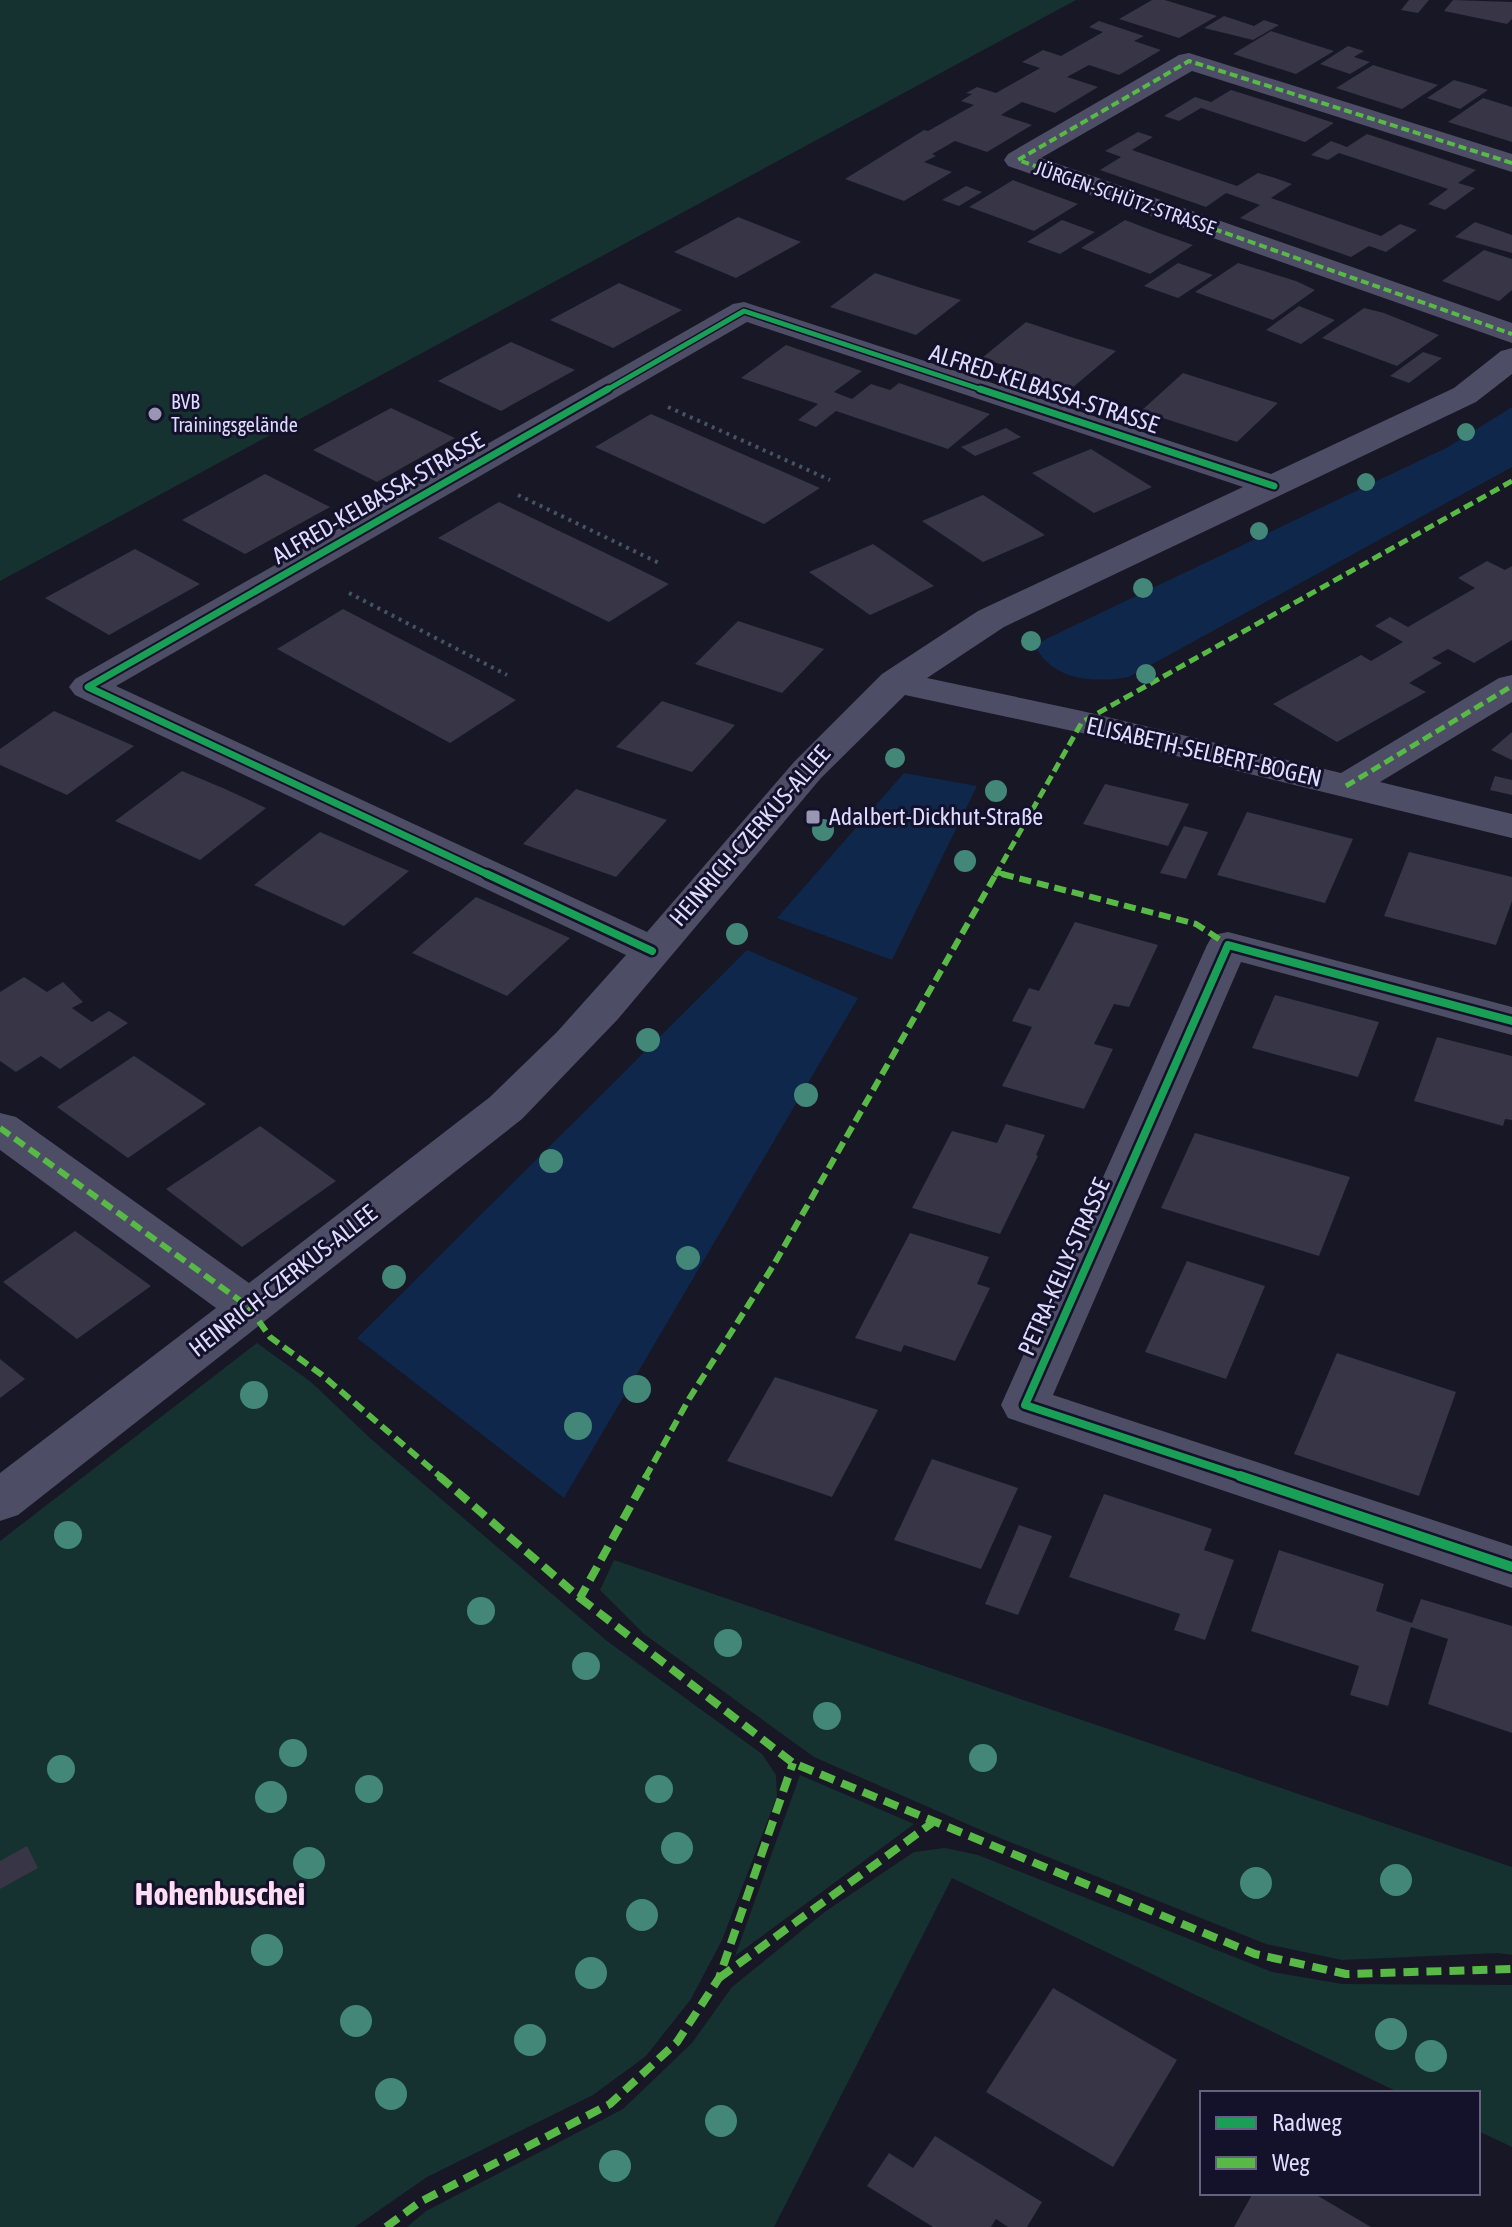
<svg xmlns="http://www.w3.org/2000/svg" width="1512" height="2227" viewBox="0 0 1512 2227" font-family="'Asap Condensed',sans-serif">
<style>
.green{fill:#153230}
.water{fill:#0e274b}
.building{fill:#373546}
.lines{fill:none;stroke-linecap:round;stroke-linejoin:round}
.path{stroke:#465361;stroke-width:4;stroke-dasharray:3 5;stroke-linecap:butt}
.street{fill:#4d4d66;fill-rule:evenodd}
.quiet-far3{stroke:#58b947;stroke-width:4;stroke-dasharray:8 4;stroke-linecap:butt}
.quiet-far2{stroke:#58b947;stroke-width:5;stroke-dasharray:10 5;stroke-linecap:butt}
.quiet-far1{stroke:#58b947;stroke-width:6;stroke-dasharray:12 6;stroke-linecap:butt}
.quiet{stroke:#58b947;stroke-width:8;stroke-dasharray:15 8;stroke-linecap:butt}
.cycleway-far3-casing{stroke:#14112b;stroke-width:8}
.cycleway-far2-casing{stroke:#14112b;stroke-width:11}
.cycleway-far1-casing{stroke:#14112b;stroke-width:13}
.cycleway-casing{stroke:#14112b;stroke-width:15}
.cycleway-far3{stroke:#1a9f57;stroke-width:5}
.cycleway-far2{stroke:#1a9f57;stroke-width:7}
.cycleway-far1{stroke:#1a9f57;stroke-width:8}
.cycleway{stroke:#1a9f57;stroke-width:10}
.tree{fill:#428778}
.poi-dot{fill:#9896b3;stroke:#14112b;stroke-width:3}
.labels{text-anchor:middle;stroke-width:6;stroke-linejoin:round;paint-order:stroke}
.far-street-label{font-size:20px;fill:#dddbff;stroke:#14112b}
.far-poi-label{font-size:20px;fill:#dddbff;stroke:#14112b;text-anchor:start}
.street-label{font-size:24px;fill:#dddbff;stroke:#14112b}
.poi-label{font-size:24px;fill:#dddbff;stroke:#14112b;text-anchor:start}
.near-neighbourhood-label{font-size:32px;font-weight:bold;fill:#ffddf5;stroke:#14112b}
</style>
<rect width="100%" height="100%" fill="#181725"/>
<g class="green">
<polygon points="0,0 1076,0 0,581"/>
<polygon points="257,1343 311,1382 371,1439 607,1641 762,1754 776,1775 777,1796 722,1940 691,1999 646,2056 593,2095 427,2177 355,2227 0,2227 0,1541"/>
<polygon points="614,1560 1512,1867 1512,1955 1498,1953 1342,1960 1266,1944 990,1834 814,1757 644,1634 600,1590"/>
<polygon points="800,1775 914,1824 735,1956"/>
<polygon points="945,1848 978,1855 1272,1972 1342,1984 1512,1985 1512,2147 1478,2131 1478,2093 1400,2093 952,1878 774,2227 407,2227 426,2211 623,2109 692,2043 732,1987 826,1911 914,1852"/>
</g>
<g class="water">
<path d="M1512,407V467L1129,677C1094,683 1053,681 1035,646L1048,638L1448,447Z"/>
<polygon points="904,773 977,786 892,960 777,918"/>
<polygon points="747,950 858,998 564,1498 357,1338"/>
</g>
<g class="building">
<polygon points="1152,0 1165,0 1217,16 1179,38 1119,19"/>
<polygon points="1409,0 1429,0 1418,13 1401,10"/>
<polygon points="1453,0 1512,2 1512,19 1507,24 1444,11"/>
<polygon points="1224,16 1254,26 1264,20 1279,25 1253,40 1204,28"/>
<polygon points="1099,21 1144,36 1134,41 1161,50 1119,75 1089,65 1067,77 1098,87 1055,113 1022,102 1001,115 1032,125 987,152 955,141 932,154 936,156 924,162 952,172 904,201 845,179 924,130 928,131 974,105 961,101 972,94 966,93 977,87 996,93 1040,68 1022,62 1043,50 1061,56 1103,32 1089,27"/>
<polygon points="1271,31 1302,41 1334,51 1296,74 1233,54"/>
<polygon points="1348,46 1364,51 1354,57 1370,62 1350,74 1320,64"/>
<polygon points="1373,65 1405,75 1438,85 1402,109 1336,88"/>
<polygon points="1454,80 1472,85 1488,90 1460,109 1427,98"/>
<polygon points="1231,90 1282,106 1334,123 1305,142 1201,108 1179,121 1164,116 1195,97 1211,102"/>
<polygon points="1483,98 1512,107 1512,142 1448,122"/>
<polygon points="1138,132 1153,137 1132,150 1237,186 1258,173 1275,178 1292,184 1271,198 1381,236 1400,224 1417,230 1386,252 1369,246 1351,257 1240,218 1260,205 1226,193 1206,207 1100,170 1121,157 1105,151"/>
<polygon points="1367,134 1476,170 1458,183 1475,188 1445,210 1428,204 1448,189 1339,153 1328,160 1311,155 1331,141 1347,147"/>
<polygon points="1013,180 1045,192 1078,204 1034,231 969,207"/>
<polygon points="966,186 982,192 959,206 942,200"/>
<polygon points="738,217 801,242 736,278 674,252"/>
<polygon points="1062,220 1095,232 1060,254 1027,242"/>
<polygon points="1125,220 1159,233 1193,245 1150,274 1081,248"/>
<polygon points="1475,222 1512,235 1512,253 1455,237"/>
<polygon points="1484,250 1512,259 1512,290 1499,301 1442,281"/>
<polygon points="1178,263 1213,275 1178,298 1144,286"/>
<polygon points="1238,263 1296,281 1315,290 1273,320 1195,292"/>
<polygon points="875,273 918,287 961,300 916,335 830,307"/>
<polygon points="619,283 682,310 613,348 550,320"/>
<polygon points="1299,306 1335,320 1301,344 1266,330"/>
<polygon points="1364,308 1384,313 1439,335 1397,366 1322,338"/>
<polygon points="1026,322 1071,337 1116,351 1072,388 982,358"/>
<polygon points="511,342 575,370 501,411 438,381"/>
<polygon points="786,345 862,371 834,392 852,399 871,384 890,390 899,383 990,414 948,449 836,411 816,427 798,420 818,404 741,378"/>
<polygon points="1423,352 1442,358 1409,383 1390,376"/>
<polygon points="1183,373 1230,388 1278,403 1237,442 1141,411"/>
<polygon points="391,408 455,438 377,482 313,450"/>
<polygon points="651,414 690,431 820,488 764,524 595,447"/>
<polygon points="1006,428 1021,437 975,456 961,447"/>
<polygon points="1091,449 1152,487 1094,513 1032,473"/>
<polygon points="265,474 330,507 245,554 182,520"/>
<polygon points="983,495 1045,535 983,562 922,521"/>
<polygon points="499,502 624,562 669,584 609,622 438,538"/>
<polygon points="873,544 934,586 870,615 809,572"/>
<polygon points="135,549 200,584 109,635 45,598"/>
<polygon points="1487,561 1505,570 1512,566 1512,640 1474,663 1448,649 1432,658 1442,663 1409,683 1426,692 1337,742 1273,704 1361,655 1371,661 1403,642 1375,626 1390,617 1408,627 1475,588 1458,578"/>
<polygon points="343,609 470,675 516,700 450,743 277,649"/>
<polygon points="738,621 824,649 782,693 695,664"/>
<polygon points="662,701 735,725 692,772 616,747"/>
<polygon points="54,711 93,728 134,746 67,795 0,765 0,749"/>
<polygon points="1512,732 1512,760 1491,750"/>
<polygon points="182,771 223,788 266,808 200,860 115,821"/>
<polygon points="1495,776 1512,780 1512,795 1490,790"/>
<polygon points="1105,784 1189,804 1168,846 1083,824"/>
<polygon points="576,789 667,820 616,877 523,844"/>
<polygon points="1247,812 1353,839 1325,903 1217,875"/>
<polygon points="1184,826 1208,832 1186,879 1160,873"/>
<polygon points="320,832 363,851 409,871 344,926 254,885"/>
<polygon points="1409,852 1512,877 1512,901 1496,945 1384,916"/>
<polygon points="476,897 570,938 507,996 412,953"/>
<polygon points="1075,922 1158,945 1129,1007 1114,1004 1094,1044 1113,1049 1084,1109 1002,1086 1032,1027 1012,1021 1029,988 1039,991"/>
<polygon points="24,977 47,992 63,982 83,1002 72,1008 92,1022 109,1011 128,1023 60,1069 41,1056 16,1072 0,1061 0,992"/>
<polygon points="1275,995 1379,1022 1358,1077 1252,1048"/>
<polygon points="1437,1037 1512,1056 1512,1120 1505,1119 1503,1126 1414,1101"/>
<polygon points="134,1056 206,1104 128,1158 57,1107"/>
<polygon points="1006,1124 1045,1135 1036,1155 1038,1156 1000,1234 912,1208 952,1131 997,1143"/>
<polygon points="260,1126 336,1181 242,1247 166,1189"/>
<polygon points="1195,1133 1350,1177 1319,1256 1161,1208"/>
<polygon points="75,1231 151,1286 77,1339 3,1282"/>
<polygon points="910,1233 989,1257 977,1284 990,1288 955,1361 904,1345 901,1352 855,1338"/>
<polygon points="1187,1261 1265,1286 1226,1379 1145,1352"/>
<polygon points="1337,1353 1456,1392 1419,1496 1294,1454"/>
<polygon points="0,1359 25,1379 0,1398"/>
<polygon points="775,1377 878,1410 832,1497 727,1461"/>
<polygon points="932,1459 1018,1488 981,1569 894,1540"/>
<polygon points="1104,1494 1212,1529 1204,1550 1234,1560 1205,1640 1174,1630 1180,1614 1069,1577"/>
<polygon points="1019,1525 1052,1536 1018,1615 985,1604"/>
<polygon points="1279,1550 1384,1584 1376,1611 1412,1623 1421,1599 1512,1626 1512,1733 1428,1704 1448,1639 1411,1627 1388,1706 1350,1695 1359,1666 1251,1631"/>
<polygon points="27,1846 38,1868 0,1889 0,1861"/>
<polygon points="1053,1988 1177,2060 1113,2167 986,2092"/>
<polygon points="935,2136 1042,2202 1027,2227 1008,2227 996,2219 991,2227 933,2227 867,2186 889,2153 913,2168"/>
<polygon points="1253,2193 1313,2193 1371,2227 1234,2227"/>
</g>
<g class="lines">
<g class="path">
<polyline points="668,407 830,480"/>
<polyline points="518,495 659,563"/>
<polyline points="349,593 507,675"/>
</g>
<g class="street">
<polygon points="1189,53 1512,154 1512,172 1192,71 1041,158 1512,323 1512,343 1008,166 1004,160 1008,154 1179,55"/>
<path d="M744,302L1271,474L1454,388L1501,351L1512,348V374L1476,402L1004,627L927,678L1082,711L1341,773L1499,678L1512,675V702L1380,782L1512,814V838L1082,733L905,695L821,778L618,1019L522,1119L18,1515L0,1521V1473L216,1308L0,1150V1113L16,1117L249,1283L490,1097L557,1032L626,955L75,695L69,687L75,679L733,304ZM747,322L1243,487L978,611L882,674L794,762L647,932L116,686Z"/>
<polygon points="1228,932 1512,1007 1512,1035 1241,962 1053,1395 1512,1546 1512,1588 1008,1418 1001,1405 1207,945 1213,935"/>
</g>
<polyline class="quiet-far3" points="1512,163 1189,61 1018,160 1512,334"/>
<g class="quiet-far2">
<polyline points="1346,786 1512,686"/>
<polyline points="996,872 1010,876"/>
<polyline points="995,876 1082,722 1512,481"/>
</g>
<g class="quiet-far1">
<polyline points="1002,874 1196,924 1228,945"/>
<polyline points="0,1128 249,1307 270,1337 322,1375 442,1478"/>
<polyline points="645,1478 689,1399 773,1266 996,874"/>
</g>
<g class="quiet">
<polyline points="439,1476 580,1598 647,1476"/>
<polyline points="580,1598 793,1763 1255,1954 1346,1974 1512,1969"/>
<polyline points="719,1978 932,1823"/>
<polyline points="386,2227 420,2202 610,2104 677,2042 719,1978 793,1763"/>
</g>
<defs>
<polyline id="cycleway-far3" points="605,391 744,311 986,391"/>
<g id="cycleway-far2">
<polyline points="980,389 1274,486"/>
<polyline points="491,876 88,687 608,389"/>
</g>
<g id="cycleway-far1">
<polyline points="487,874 652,951"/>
<polyline points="1246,1478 1025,1405 1228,945 1512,1021"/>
</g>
<polyline id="cycleway" points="1240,1476 1512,1567"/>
</defs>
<use href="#cycleway-far3" class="cycleway-far3-casing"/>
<use href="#cycleway-far2" class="cycleway-far2-casing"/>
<use href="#cycleway-far1" class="cycleway-far1-casing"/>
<use href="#cycleway" class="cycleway-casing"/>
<use href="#cycleway-far3" class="cycleway-far3"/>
<use href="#cycleway-far2" class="cycleway-far2"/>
<use href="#cycleway-far1" class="cycleway-far1"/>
<use href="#cycleway" class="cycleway"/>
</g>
<g class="tree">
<circle cx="1466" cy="432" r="9"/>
<circle cx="1366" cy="482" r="9"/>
<circle cx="1259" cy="531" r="9"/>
<circle cx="1143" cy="588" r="10"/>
<circle cx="1031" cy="641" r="10"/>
<circle cx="1146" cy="674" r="10"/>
<circle cx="895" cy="758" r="10"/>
<circle cx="996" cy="791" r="11"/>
<circle cx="823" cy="830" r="11"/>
<circle cx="965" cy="861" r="11"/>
<circle cx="737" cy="934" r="11"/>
<circle cx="648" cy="1040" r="12"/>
<circle cx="806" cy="1095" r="12"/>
<circle cx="551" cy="1161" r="12"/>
<circle cx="688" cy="1258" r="12"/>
<circle cx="394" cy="1277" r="12"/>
<circle cx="637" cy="1389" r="14"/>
<circle cx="254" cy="1395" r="14"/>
<circle cx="578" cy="1426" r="14"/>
<circle cx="68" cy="1535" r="14"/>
<circle cx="481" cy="1611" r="14"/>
<circle cx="728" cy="1643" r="14"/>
<circle cx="586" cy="1666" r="14"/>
<circle cx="827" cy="1716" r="14"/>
<circle cx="293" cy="1753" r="14"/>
<circle cx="983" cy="1758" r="14"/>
<circle cx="61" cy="1769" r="14"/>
<circle cx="369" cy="1789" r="14"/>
<circle cx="659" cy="1789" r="14"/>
<circle cx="271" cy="1797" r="16"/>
<circle cx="677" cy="1848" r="16"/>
<circle cx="309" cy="1863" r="16"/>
<circle cx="1396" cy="1880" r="16"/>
<circle cx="1256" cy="1883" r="16"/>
<circle cx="642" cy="1915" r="16"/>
<circle cx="267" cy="1950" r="16"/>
<circle cx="591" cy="1973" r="16"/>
<circle cx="356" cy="2021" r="16"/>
<circle cx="1391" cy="2034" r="16"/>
<circle cx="530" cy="2040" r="16"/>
<circle cx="1431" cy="2056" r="16"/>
<circle cx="391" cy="2094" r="16"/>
<circle cx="721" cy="2121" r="16"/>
<circle cx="615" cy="2166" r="16"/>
</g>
<g class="poi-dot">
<circle cx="155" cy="414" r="8"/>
<rect x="805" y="809" width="16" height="16" rx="4"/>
</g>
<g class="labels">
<g class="far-street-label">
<text transform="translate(1125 198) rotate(19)" y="7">JÜRGEN-SCHÜTZ-STRASSE</text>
</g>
<g class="far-poi-label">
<text x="171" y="409">BVB<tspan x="171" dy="23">Trainingsgelände</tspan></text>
</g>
<g class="street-label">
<text transform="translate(1044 389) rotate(18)" y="8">ALFRED-KELBASSA-STRASSE</text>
<text transform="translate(378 498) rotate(-30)" y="8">ALFRED-KELBASSA-STRASSE</text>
<text transform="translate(1204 752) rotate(13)" y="8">ELISABETH-SELBERT-BOGEN</text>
<text transform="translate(750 836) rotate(-49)" y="8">HEINRICH-CZERKUS-ALLEE</text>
<text transform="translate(1064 1267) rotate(-66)" y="8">PETRA-KELLY-STRASSE</text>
<text transform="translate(283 1281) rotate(-38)" y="8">HEINRICH-CZERKUS-ALLEE</text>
</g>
<g class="poi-label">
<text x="829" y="825">Adalbert-Dickhut-Straße</text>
</g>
<g class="near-neighbourhood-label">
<text x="220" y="1905">Hohenbuschei</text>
</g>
</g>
<rect x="1200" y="2091" width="280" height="104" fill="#14112b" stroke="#646280" stroke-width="2"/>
<rect x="1216" y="2117" width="40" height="12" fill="#1a9f57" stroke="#646280" stroke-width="2"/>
<text x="1272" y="2131" font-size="24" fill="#dddbff">Radweg</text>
<rect x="1216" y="2157" width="40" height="12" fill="#58b947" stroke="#646280" stroke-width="2"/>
<text x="1272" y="2171" font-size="24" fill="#dddbff">Weg</text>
</svg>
